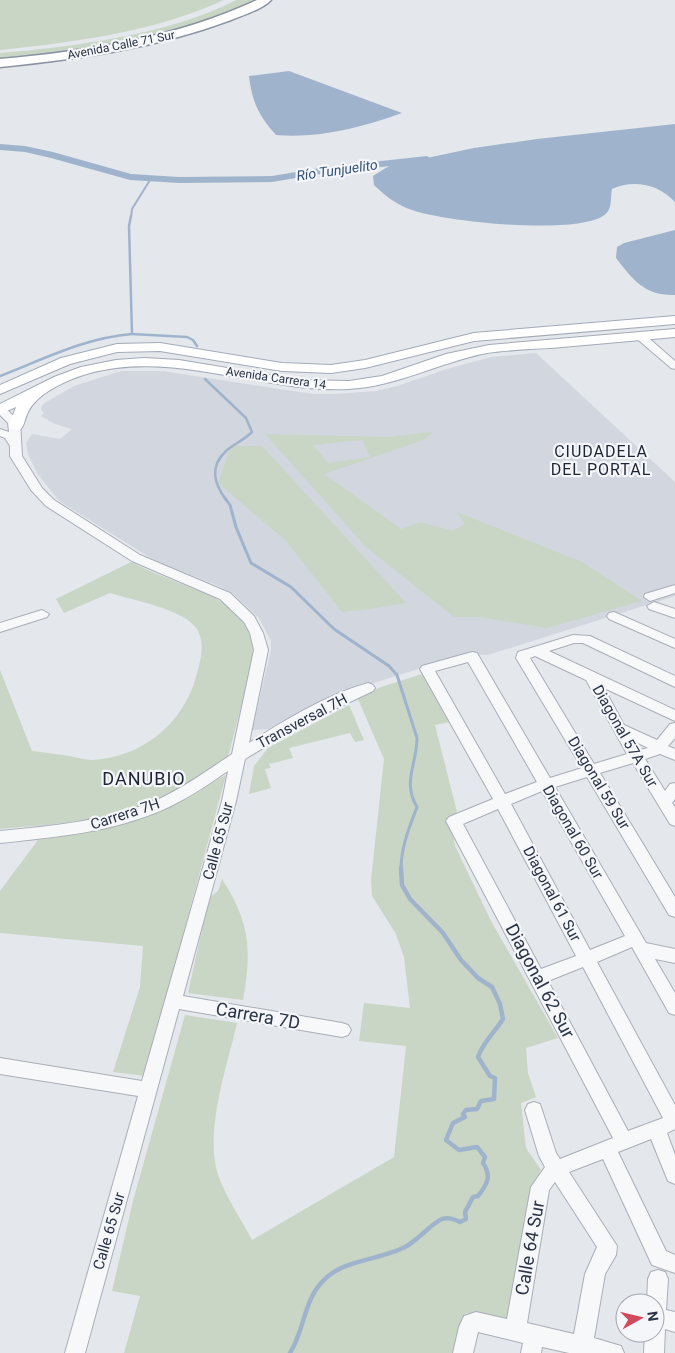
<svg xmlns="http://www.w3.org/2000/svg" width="675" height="1353" viewBox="0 0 675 1353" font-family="Roboto,sans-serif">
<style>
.built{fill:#d2d6de}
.green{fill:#c9d6c5;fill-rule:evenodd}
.water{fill:#9fb4cc}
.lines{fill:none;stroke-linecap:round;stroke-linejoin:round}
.stream-far3{stroke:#9fb4cc;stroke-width:2}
.stream-far2{stroke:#9fb4cc;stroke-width:2.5}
.stream-far1{stroke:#9fb4cc;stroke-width:3}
.stream{stroke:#9fb4cc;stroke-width:4.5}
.river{fill:#9fb4cc;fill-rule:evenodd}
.minor-casing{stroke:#a9aeb7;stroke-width:2}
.major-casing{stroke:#a3abb8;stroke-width:2}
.highway-casing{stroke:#8b94a3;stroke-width:3}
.minor{fill:#f7f8fa;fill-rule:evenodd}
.major{fill:#fff;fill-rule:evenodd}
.highway{fill:#fff;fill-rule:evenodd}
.labels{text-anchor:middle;stroke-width:4.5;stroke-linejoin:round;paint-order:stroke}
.far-street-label{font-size:12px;fill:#2b3445;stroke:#f4f6f9}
.far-water-label{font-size:14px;font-style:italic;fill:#34527a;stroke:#f4f6f9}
.street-label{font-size:15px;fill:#2b3445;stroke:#f4f6f9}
.neighbourhood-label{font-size:16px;letter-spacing:1px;fill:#1d2536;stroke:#f4f6f9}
.quarter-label{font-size:18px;letter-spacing:1px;fill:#1d2536;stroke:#f4f6f9}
.near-street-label{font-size:18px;fill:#2b3445;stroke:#f4f6f9}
</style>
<rect width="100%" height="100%" fill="#e4e7ec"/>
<polygon class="built" points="536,353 675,482 675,596 488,655 465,654 330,697 269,729 252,730 271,650 271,641 259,618 232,593 217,585 157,562 59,501 37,473 28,454 26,443 32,434 60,439 72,429 55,424 41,416 44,413 41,409 43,404 74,386 121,371 163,371 279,389 314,394 336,394 376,391 397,386 447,369 491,357"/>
<g class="green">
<path d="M0,0H224C154,32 76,42 0,50Z"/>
<path d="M236,0H262L232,15L140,42L0,62V53C72,47 172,34 236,0Z"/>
<path d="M432,432L424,440L324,474L401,529L421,522L453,531L465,524L457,512L582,562L642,601L547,628L480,617H454L367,548L265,434L389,437ZM362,440L370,457L328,463L313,445Z"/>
<polygon points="231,446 262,446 406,603 370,609 342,612 286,541 218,483"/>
<path d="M131,562C145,569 159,575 174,581C214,597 255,608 253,661L228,757C210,770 191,785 171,795C120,822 57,823 0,829V670L32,751C46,753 60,754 74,757C80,758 87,760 93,760C142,757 183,724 196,677C200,663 206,643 197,629C184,609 132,600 110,593L64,613L56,599Z"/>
<path d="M422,674L450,722L435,725L457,812L451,821L455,846L491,921L558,1038L526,1048L528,1073L536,1097L521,1103L526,1148L541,1170L534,1183L508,1323L466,1313L456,1353H124L140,1296L112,1291L133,1201L185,1015L237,1023C227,1067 204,1131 218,1175C226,1197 241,1219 252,1240L394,1157L406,1046L359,1041L364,1003L410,1008L404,957L396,934L372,896L371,880L384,759L357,697L381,687Z"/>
<polygon points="349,705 364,740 355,742 350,733 289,748 293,758 269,764 271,768 265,769 271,788 249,794 254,766 268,748"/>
<polygon points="226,775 145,1076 113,1072 140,987 143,946 0,933 0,891 38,840 87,833 152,815"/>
<path d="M222,879C250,922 252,951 243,1000L188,993L209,898L218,891Z"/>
</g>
<g class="water">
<path d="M289,71L402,113C363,127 318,139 276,135C259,116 252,102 249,76Z"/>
<path d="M675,124V202C659,184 633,179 612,189C610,199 613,210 603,216C573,235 446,222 412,210C397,205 385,196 374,185L373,176L389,166L474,148L537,139Z"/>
<path d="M675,230V295C645,296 633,280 616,258L617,247L624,243Z"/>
</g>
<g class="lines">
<polyline class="stream-far3" points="131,217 132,209 150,180"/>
<g class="stream-far2">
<polyline points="131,216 129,226 132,334 187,337 193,340 197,346"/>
<path d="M0,376C44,359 84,338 132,334"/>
<path d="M205,379L246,418L252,432C244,440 234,444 226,451C209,467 214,483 226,500"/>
</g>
<path class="stream-far1" d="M225,498L230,505L236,527L251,563L291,587L334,629L389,666L397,675L417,738C417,764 402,782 417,807C409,828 401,847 401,870"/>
<path class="stream" d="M290,1353C304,1331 304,1302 321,1283C341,1259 378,1261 405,1247C417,1241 432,1223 442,1219C447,1217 455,1219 460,1222L466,1219L465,1212L473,1197L478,1196C487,1185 492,1176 483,1163L485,1157L477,1147L459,1150L446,1140L453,1123L465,1117L463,1114L466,1110L477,1109L481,1101L494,1099L495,1078L490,1076L478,1057C483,1042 494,1033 503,1019L500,1004L492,987L478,978L461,960L443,933L410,899L402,885L401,868"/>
<polygon class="river" points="0,144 25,146 53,152 131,174 179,177 272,176 326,167 427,156 432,159 427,162 326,173 272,182 179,183 130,180 51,158 25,152 0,150"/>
<defs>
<g id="minor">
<polygon points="640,333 644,334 675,361 675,369 671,368 636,338 635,336 636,334"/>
<path d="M0,406L4,407L20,422L22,456L42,488L54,500L140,555L230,593L254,616L263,633L268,650L249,743C285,720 326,695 368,683L373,685L375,688L373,691L301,725L245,759L236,801L183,996L342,1023L348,1025L351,1030L348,1035L342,1037L179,1009L85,1353H65L138,1096L0,1074V1058L142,1081L222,801L228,771C209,784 190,797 169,807C116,832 57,837 0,843V831C53,826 107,821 157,800C183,788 208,770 232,754L254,650L250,633L244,622L220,599L132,561L46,506L31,490L10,456V446L5,438L0,436V429L9,432L8,423L0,415Z"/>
<polygon points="675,585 675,593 650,601 644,597 645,594"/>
<polygon points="654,602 675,609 675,618 649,609 647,606"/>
<polygon points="42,610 49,614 47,617 0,632 0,623"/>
<polygon points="614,612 675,639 675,648 609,619 607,616 609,613"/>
<path d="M573,635L590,636L675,676V687L583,643H574L549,651L675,710V721L604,688L624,725L657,740L670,724L675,723V738L668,746L675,749V760L660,754L645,759L665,791L670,784L675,783V799L672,803L675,807V826L670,824L633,763L600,773L675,897V917L669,915L587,777L555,787L646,943L675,949V963L655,959L675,993V1015L669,1013L632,947L597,962L675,1105V1129L667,1133L675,1155V1184L668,1181L651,1139L618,1152L666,1251L675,1255V1273L652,1265L603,1159L569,1172L617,1246L616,1255L605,1274L594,1338L621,1346L624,1353H569L542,1347L541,1353H521L523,1343L478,1332L473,1353H453L459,1327L464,1316L476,1312L507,1319L531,1187L545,1167L539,1156L525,1110L528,1104L534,1102L540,1104L556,1153L560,1159L613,1138L446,821L449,817L493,799L420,669L422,666L472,652L477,653L550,778L582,768L516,658L518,652ZM535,656L586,680L627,754L594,764L530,658ZM468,662L537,782L505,794L435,671ZM634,741L648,748L640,750ZM542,791L625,936L590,950L511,804ZM498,809L576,956L541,969L463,824ZM583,967L663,1118L628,1131L548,981ZM555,1182L597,1247L585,1274L574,1334L527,1323L549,1190Z"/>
<polygon points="658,1270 665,1272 668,1279 666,1310 675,1312 675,1332 665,1329 664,1353 644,1353 645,1333 655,1333 655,1303 647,1303 648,1279 651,1272"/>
</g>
<g id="major">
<polygon points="675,316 675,324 474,341 365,368 331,373 282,371 160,351 117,352 70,364 0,394 0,385 61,358 117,344 160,343 282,363 331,365 365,360 474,333"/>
<path d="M675,329V337C634,341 592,344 551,348C530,349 508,350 487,353C440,362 396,387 348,389C262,393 176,350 90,373C69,379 38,392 28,412C25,417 25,424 21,429H11L9,426L16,407L0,414V404L54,377L81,367L116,360L144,358L179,360L299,380L349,381L382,376L446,354L489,345Z"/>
</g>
<path id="highway" d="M257,0H271C263,9 243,15 231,20C156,48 79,59 0,67V59C89,51 175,38 257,0Z"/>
</defs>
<use href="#minor" class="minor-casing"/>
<use href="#major" class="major-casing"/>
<use href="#highway" class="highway-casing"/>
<use href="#minor" class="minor"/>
<use href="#major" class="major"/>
<use href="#highway" class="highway"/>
</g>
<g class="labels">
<g class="far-street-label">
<text transform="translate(121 45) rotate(-11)" y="4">Avenida Calle 71 Sur</text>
<text transform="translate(276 378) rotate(8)" y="4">Avenida Carrera 14</text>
</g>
<g class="far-water-label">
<text transform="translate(337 170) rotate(-8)" y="5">Río Tunjuelito</text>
</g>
<g class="street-label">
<text transform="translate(302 721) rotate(-28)" y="5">Transversal 7H</text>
<text transform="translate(625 736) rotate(60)" y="5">Diagonal 57A Sur</text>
<text transform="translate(599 783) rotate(59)" y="5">Diagonal 59 Sur</text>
<text transform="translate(125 814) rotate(-18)" y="5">Carrera 7H</text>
<text transform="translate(573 832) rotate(60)" y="5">Diagonal 60 Sur</text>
<text transform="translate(218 841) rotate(-75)" y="5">Calle 65 Sur</text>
<text transform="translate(552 894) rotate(62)" y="5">Diagonal 61 Sur</text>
<text transform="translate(109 1231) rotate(-74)" y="5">Calle 65 Sur</text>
</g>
<g class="neighbourhood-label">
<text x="601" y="457">CIUDADELA<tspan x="601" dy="18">DEL PORTAL</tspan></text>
</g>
<g class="quarter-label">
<text x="144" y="785">DANUBIO</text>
</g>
<g class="near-street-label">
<text transform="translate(540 981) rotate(62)" y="6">Diagonal 62 Sur</text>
<text transform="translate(258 1016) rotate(10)" y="6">Carrera 7D</text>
<text transform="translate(530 1248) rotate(-80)" y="6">Calle 64 Sur</text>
</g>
</g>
<g transform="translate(640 1318) rotate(82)"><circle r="24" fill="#f4f6f9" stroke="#a4a8b1"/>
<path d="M0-4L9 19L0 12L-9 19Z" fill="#d1495b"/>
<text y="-8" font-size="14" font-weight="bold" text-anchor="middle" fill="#2b3445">N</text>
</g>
</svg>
